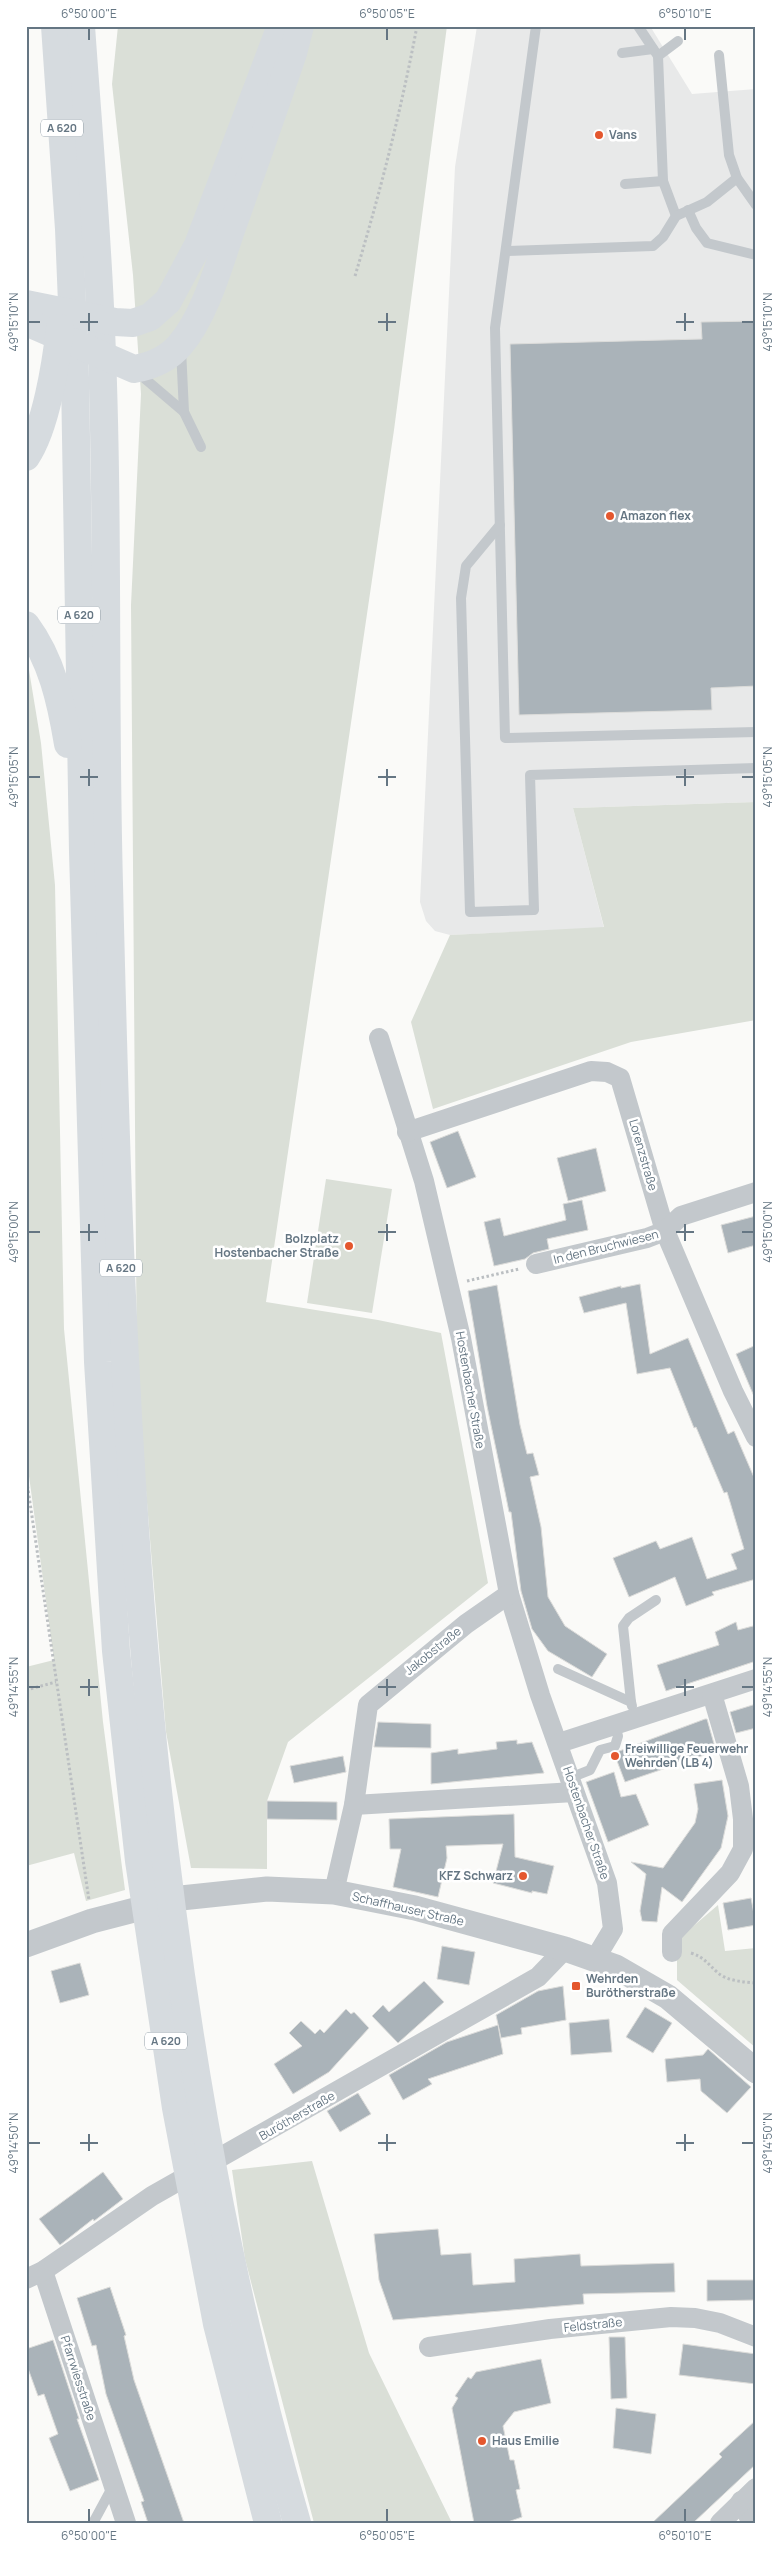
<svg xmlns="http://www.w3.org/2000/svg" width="782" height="2549" viewBox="0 0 782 2549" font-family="Manrope,sans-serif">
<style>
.built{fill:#e8e9e9}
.green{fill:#dadfd7}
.building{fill:#aab3b9;stroke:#dcdcda}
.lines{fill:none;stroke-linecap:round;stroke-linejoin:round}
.path{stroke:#bbbfc2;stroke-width:3;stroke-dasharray:2.5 2.5;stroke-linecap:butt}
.service{stroke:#c3c8cc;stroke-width:10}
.minor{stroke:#c3c8cc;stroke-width:20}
.tertiary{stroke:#c3c8cc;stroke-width:25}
.motorway{stroke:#d6dbdf;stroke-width:28}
.ticks{fill:none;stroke:#657683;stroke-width:2}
.poi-dot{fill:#e4572e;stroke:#fff;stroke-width:2}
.labels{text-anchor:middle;stroke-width:5;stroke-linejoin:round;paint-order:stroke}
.shield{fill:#fff;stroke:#939fa8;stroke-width:1}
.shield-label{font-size:11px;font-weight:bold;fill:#657683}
.poi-label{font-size:12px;font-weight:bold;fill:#657683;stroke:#fff;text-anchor:start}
.street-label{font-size:12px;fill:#657683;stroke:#fff}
.neatline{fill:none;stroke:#657683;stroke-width:2}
.ticks-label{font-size:12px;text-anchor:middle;fill:#657683}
</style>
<rect width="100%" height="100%" fill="#fafaf8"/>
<polygon class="built" points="477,26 650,26 692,94 756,89 756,802 573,808 604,928 450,935 435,931 426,921 420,902 455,167"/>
<g class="green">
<polygon points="118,26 447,26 394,430 266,1302 378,1320 441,1333 488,1583 288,1742 267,1801 267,1869 191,1868 166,1732 137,1382 131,605 141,394 133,275 112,84"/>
<polygon points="26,666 29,670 41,743 55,885 64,1329 103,1722 125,1890 86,1901 74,1853 26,1866 26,1667 54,1660 26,1454"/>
<polygon points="756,802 756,1020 631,1042 433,1109 411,1022 450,935 604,927 573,808"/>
<polygon points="326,1179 392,1189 372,1313 307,1303"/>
<polygon points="718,1905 725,1951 756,1948 756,2048 677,1980 677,1940"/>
<polygon points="312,2161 369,2353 452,2523 314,2523 245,2259 232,2170"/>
</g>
<g class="building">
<polygon points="756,321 756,686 711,688 712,710 519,715 510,344 702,339 701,322"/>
<polygon points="458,1131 476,1177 447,1188 430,1142"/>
<polygon points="596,1148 606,1191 568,1201 557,1158"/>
<polygon points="582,1200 588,1230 547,1239 549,1249 533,1253 525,1259 494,1266 484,1222 500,1218 504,1236 566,1220 563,1204"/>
<polygon points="756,1216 756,1245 728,1253 721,1225"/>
<polygon points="640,1284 650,1354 688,1338 728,1434 734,1431 756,1482 756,1579 712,1592 714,1595 686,1606 675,1577 629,1597 613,1558 656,1541 660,1549 692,1537 707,1579 737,1569 731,1554 744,1549 727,1492 724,1493 696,1427 694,1428 670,1368 637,1374 626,1303 584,1313 579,1297 621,1286 621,1288"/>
<polygon points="497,1285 520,1425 527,1454 533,1453 539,1475 530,1477 541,1527 548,1597 565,1626 607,1654 592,1677 548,1651 532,1629 521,1591 511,1512 509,1512 505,1492 487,1406 468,1291"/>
<polygon points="756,1345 756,1401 736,1354"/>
<polygon points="736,1622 738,1630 753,1626 756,1637 756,1661 666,1691 657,1665 719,1645 715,1632"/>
<polygon points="756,1704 756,1728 736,1733 730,1712"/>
<polygon points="705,1719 707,1719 716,1751 625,1782 614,1753"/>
<polygon points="378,1722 431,1724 431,1748 374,1747"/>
<polygon points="517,1740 517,1744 532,1742 544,1773 431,1784 431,1753 458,1749 458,1754 497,1749 496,1742"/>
<polygon points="343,1756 346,1772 294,1783 290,1766"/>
<polygon points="614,1772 621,1797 636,1794 649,1825 608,1842 586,1782"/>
<polygon points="722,1780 728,1816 721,1848 682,1902 662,1887 657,1922 642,1921 640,1911 646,1874 631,1862 663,1868 695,1823 698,1809 694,1784"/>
<polygon points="267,1801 337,1802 337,1820 267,1819"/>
<polygon points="514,1814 515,1857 554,1866 547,1894 532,1891 532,1893 493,1883 503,1844 446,1846 447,1858 438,1897 393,1887 401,1849 390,1849 389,1819"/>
<polygon points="751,1898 756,1925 728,1930 723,1903"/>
<polygon points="442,1946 475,1952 469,1985 437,1979"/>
<polygon points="80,1963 89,1995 60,2003 51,1971"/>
<polygon points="424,1981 444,2002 398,2043 372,2016 383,2005 389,2012"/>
<polygon points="563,1986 566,2020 521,2028 522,2034 501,2038 496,2015 538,1991"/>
<polygon points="645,2007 672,2023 653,2053 626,2037"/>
<polygon points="346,2009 351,2014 354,2012 369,2028 329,2072 293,2094 274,2064 302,2046 289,2033 301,2021 315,2034 320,2029 324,2033"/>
<polygon points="609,2019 612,2052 571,2055 569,2023"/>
<polygon points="498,2025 503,2054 428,2079 432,2084 403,2100 389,2075 447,2042"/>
<polygon points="708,2049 751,2087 727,2113 701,2091 700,2079 667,2082 665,2059 703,2055"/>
<polygon points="358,2093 371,2114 340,2132 327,2111"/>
<polygon points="103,2172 123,2199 94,2221 93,2219 60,2245 39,2219"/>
<polygon points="438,2229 441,2255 471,2253 473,2285 515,2282 514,2259 580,2254 581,2266 674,2263 675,2292 583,2294 584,2304 393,2320 379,2280 374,2234"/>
<polygon points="707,2280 756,2280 756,2300 707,2301"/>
<polygon points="110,2287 126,2335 124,2336 134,2380 184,2523 148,2523 141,2502 144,2501 106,2394 96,2345 92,2346 77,2298"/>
<polygon points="609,2337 625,2337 627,2398 611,2399"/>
<polygon points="53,2340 79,2419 77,2419 99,2480 70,2491 49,2438 58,2434 44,2394 38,2396 26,2363 26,2349"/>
<polygon points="683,2344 756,2354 756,2384 679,2375"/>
<polygon points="541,2359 551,2403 514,2412 503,2426 510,2460 514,2460 520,2489 516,2490 522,2517 505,2523 474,2523 452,2408 458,2398 455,2396 468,2377 471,2379 476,2372"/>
<polygon points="616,2408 656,2414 651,2454 613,2448"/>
<polygon points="756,2420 756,2464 693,2523 652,2523 722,2457 719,2454"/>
</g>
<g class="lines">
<g class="path">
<path d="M355,276C380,193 401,111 417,26"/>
<polyline points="467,1281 519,1269"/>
<polyline points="26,1476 89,1900"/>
<polyline points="26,1690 56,1682"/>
<path d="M691,1953C704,1957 708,1964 717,1972C726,1981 744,1982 756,1983"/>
</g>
<g class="service">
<polyline points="536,26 495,328 505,738 756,732"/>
<polyline points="638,26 658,56"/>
<polyline points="622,53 653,49"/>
<polyline points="719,55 729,155 737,178 756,205"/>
<polyline points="625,184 663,181"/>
<polyline points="688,210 696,228 707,243 756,255"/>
<polyline points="676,216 663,181 658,56 678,41"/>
<polyline points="506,251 653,246 663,237 676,216 707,202 737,178"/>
<polyline points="181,349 184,412 201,447"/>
<polyline points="137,372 184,412"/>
<polyline points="500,525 466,566 461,598 470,912 534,910 530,775 756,768"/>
<polyline points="558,1669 631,1702 632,1706"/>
<polyline points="631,1702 623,1626 629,1618 656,1600"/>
<polyline points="570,1778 590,1770 600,1750 615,1746 618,1736 615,1726"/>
<polyline points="93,2523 113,2486"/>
</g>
<g class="minor">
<polyline points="379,1038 424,1181 461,1338 509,1594 540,1695 607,1883 613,1929 595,1959"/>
<polyline points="407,1132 591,1071 607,1072 620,1078 665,1231 733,1391 756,1437"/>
<polyline points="536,1264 647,1238 665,1231 681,1216 756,1192"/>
<polyline points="559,1743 756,1679"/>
<polyline points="354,1805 574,1792"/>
<polyline points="334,1892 354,1805 368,1705 466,1624 509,1594"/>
<polyline points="672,1952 672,1934 730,1873 743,1849 743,1819 739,1786 712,1694"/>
<polyline points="43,2271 126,2523"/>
<polyline points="26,2279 43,2271 152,2196 538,1977 565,1949"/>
<polyline points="429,2347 550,2329 671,2317 695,2318 720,2323 756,2337"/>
<polyline points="741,2501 752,2523"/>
<polyline points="720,2523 756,2488"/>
</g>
<polyline class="tertiary" points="26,1945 92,1921 181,1898 267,1889 334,1892 415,1908 565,1949 616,1967 668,1997 756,2071"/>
<g class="motorway">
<polyline points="55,26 69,229 75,378 83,852 98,1362 116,1651 139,1861 176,2108 217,2324 268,2523"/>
<path d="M81,26C88,127 97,228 101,329C109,514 104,699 109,884C122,1434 142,1992 297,2523"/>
<polyline points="26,304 115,322 133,323 150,317 168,301 198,245 281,26"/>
<path d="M26,322L134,369C152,366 168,359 180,345C205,316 219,265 231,230C252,171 273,112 293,53L300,26"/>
<path d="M26,457C46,428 56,363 60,328"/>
<path d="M26,625C52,660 61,702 68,744"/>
</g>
</g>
<path class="ticks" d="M89,28V40M387,28V40M685,28V40M89,313V331M387,313V331M685,313V331M28,322H40M80,322H98M378,322H396M676,322H694M742,322H754M89,769V786M387,769V786M685,769V786M28,777H40M80,777H98M378,777H396M676,777H694M742,777H754M89,1224V1241M387,1224V1241M685,1224V1241M28,1232H40M80,1232H98M378,1232H396M676,1232H694M742,1232H754M89,1679V1696M387,1679V1696M685,1679V1696M28,1687H40M80,1687H98M378,1687H396M676,1687H694M742,1687H754M89,2134V2151M387,2134V2151M685,2134V2151M28,2143H40M80,2143H98M378,2143H396M676,2143H694M742,2143H754M89,2509V2522M387,2509V2522M685,2509V2522"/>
<g class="poi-dot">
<circle cx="599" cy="135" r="5"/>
<circle cx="610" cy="516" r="5"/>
<circle cx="349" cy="1246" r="5"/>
<circle cx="615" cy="1756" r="5"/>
<circle cx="523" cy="1876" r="5"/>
<rect x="571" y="1981" width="10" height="10" rx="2.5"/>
<circle cx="482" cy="2441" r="5"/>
</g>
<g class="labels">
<g class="shield">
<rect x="41" y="119.5" width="42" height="17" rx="4"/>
<rect x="58" y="606.5" width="42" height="17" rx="4"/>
<rect x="100" y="1259.5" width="42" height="17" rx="4"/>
<rect x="145" y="2032.5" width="42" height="17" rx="4"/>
</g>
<g class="shield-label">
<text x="62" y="132">A 620</text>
<text x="79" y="619">A 620</text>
<text x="121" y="1272">A 620</text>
<text x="166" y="2045">A 620</text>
</g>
<g class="poi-label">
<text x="609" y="139">Vans</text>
<text x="620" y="520">Amazon flex</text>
<text x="339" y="1243" text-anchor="end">Bolzplatz<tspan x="339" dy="14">Hostenbacher Straße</tspan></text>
<text x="625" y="1753">Freiwillige Feuerwehr<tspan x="625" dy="14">Wehrden (LB 4)</tspan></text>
<text x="513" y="1880" text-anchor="end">KFZ Schwarz</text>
<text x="586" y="1983">Wehrden<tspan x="586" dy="14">Burötherstraße</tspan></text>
<text x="492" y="2445">Haus Emilie</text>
</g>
<g class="street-label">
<text transform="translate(643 1155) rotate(74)" y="4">Lorenzstraße</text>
<text transform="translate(606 1247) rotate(-14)" y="4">In den Bruchwiesen</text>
<text transform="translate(470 1390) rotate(80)" y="4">Hostenbacher Straße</text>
<text transform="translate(433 1651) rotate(-39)" y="4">Jakobstraße</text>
<text transform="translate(586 1823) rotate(71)" y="4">Hostenbacher Straße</text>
<text transform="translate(408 1909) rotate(13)" y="4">Schaffhauser Straße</text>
<text transform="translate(297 2116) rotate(-30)" y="4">Burötherstraße</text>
<text transform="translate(593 2325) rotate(-6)" y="4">Feldstraße</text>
<text transform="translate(78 2378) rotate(72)" y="4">Pfarrwiesstraße</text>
</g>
</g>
<rect width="782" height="2549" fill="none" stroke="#ffffff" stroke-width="55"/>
<rect x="28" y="28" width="726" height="2494" class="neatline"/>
<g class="ticks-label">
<text x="89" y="18">6°50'00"E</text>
<text x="387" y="18">6°50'05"E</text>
<text x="685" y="18">6°50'10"E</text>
<text transform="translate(14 322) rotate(-90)" y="4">49°15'10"N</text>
<text transform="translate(768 322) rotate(-90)" y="4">49°15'10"N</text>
<text transform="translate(14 777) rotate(-90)" y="4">49°15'05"N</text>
<text transform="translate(768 777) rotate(-90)" y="4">49°15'05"N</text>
<text transform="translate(14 1232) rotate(-90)" y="4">49°15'00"N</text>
<text transform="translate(768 1232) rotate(-90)" y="4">49°15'00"N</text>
<text transform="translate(14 1687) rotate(-90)" y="4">49°14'55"N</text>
<text transform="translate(768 1687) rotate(-90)" y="4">49°14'55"N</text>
<text transform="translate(14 2143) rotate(-90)" y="4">49°14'50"N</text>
<text transform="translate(768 2143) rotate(-90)" y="4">49°14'50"N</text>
<text x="89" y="2540">6°50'00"E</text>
<text x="387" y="2540">6°50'05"E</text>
<text x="685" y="2540">6°50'10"E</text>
</g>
</svg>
